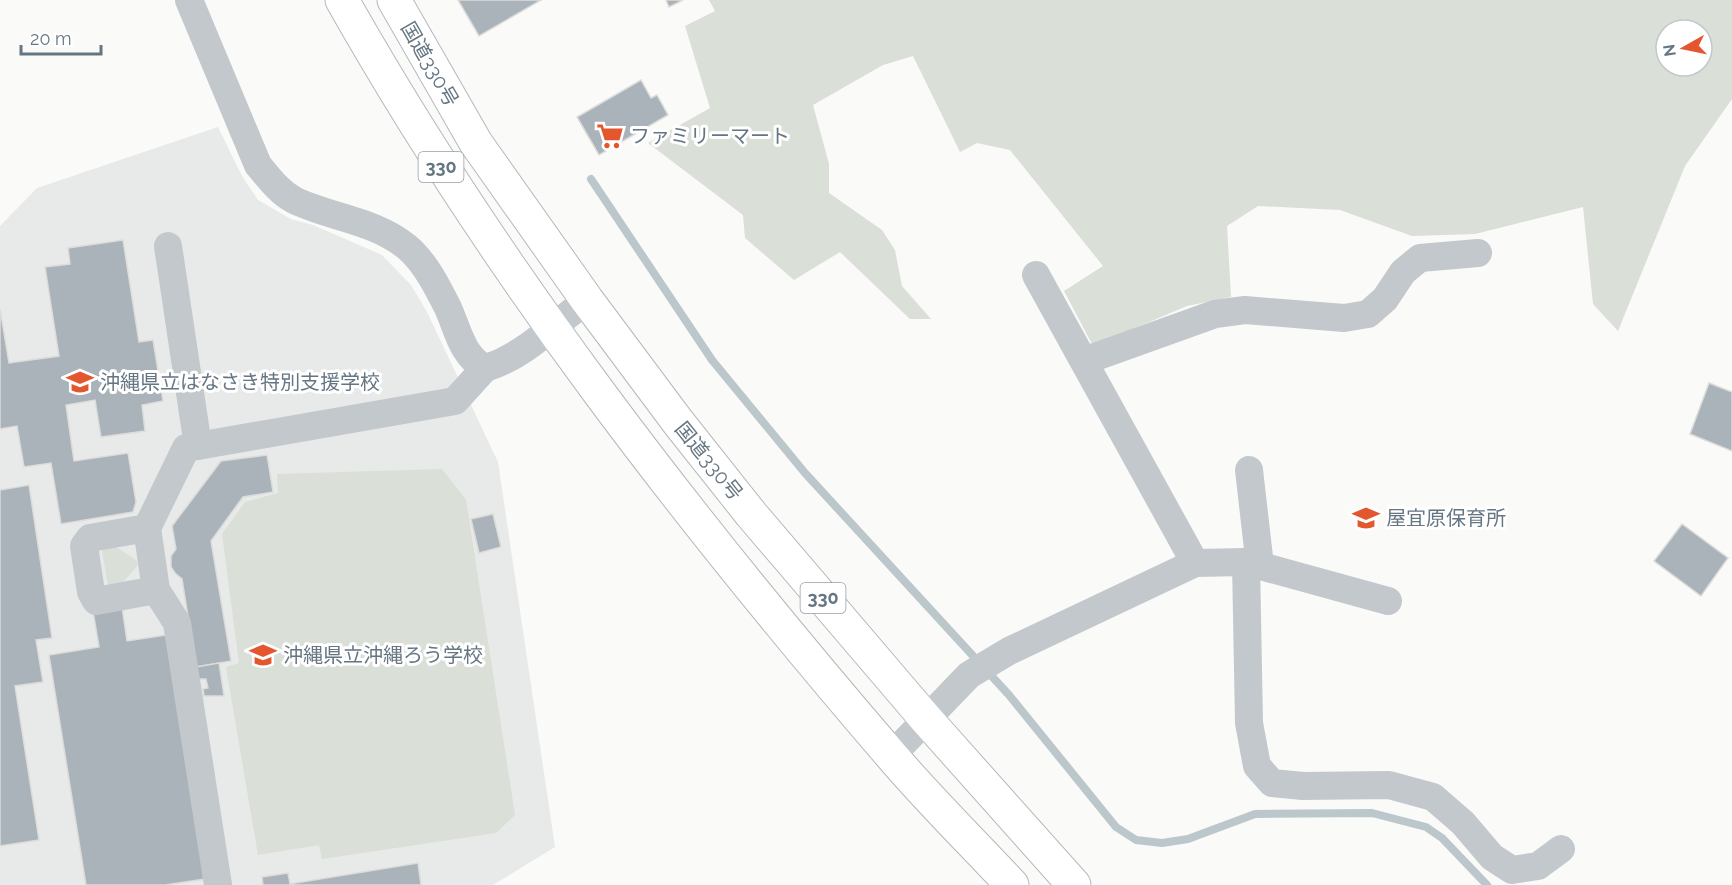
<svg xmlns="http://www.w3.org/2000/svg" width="1732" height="885" viewBox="0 0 1732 885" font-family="Raleway,'Noto Sans JP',sans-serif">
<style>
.built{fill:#e8e9e9}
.green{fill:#dadfd7;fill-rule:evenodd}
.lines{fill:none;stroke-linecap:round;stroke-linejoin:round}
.stream{stroke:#bbc7cb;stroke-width:8}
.building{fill:#aab3b9;stroke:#dcdcda;stroke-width:1.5}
.highway-casing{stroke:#b4b9bd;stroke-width:35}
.minor{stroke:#c3c8cc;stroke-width:28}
.highway{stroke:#fff;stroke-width:33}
.labels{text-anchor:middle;stroke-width:6;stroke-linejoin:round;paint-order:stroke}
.shield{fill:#fff;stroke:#939fa8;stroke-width:1.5}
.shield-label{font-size:18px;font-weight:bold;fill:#657683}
.street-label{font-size:20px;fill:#657683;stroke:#fff}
.poi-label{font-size:20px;fill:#657683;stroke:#fff;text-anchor:start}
</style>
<rect width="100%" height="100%" fill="#fafaf8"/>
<polygon class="built" points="218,127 242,176 258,200 291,219 313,225 382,255 411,285 427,312 498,462 555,847 493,885 0,885 0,226 37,188"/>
<g class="green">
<path d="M709,0H1732V99L1685,166L1618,331L1593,304L1583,207L1475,234L1412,236L1340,210L1258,206L1227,226L1231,297L1187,306L1093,346L1064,291L1103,266L1010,150L977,143L960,152L913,56L883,65L813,105L829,164V193L882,230L895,250L902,286L931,319H910L840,252L794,280L745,238L743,215L648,143L710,108L685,26L715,11ZM1666,30H1702V66H1666Z"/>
<polygon points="442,469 466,500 515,815 496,833 322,859 319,845 258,855 226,667 239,663 222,534 245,502 278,493 277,474"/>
<polygon points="113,545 136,560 138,565 118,588 108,586 102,551 104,548"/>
</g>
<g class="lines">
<polyline class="stream" points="591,179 712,360 805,473 1009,695 1116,827 1136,840 1162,843 1188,839 1255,814 1372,813 1426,827 1442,838 1487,885"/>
</g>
<g class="building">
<polygon points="458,0 541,0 479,36"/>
<polygon points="666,0 683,0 669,7"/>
<polygon points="641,80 651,98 657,95 668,115 599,155 577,117"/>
<polygon points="123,240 139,342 153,340 163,401 142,405 145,431 101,437 95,400 66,405 74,461 128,453 136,502 133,512 61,524 51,463 24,467 17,426 0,429 0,309 9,363 59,356 45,267 70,264 68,248"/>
<polygon points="1709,383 1732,392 1732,451 1690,434"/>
<polygon points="267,455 273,492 243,497 211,541 231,661 196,667 182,579 175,573 171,567 171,556 176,549 172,526 221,461"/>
<polygon points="29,485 52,638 36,640 43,682 15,686 39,840 0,846 0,490"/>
<polygon points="493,514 501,547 479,553 471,519"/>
<polygon points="1682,524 1728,558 1701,596 1654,561"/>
<polygon points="122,607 127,641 166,635 205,879 165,885 86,885 49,655 99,647 93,611"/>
<polygon points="219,663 224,696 204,696 203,689 208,688 206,679 198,679 196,667"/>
<polygon points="418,863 421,885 263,885 262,877 288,873 290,884"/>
</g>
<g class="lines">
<defs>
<g id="highway">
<path d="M342,0C495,271 688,519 890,754C929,800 972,842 1012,885"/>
<polyline points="394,0 476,143 587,300 678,422 751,514 926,719 1074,885"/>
</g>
</defs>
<use href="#highway" class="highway-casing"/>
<g class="minor">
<path d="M189,0L258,165C269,178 279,192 294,200C331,218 374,220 407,247C425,262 438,288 448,308C458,330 462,356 485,368C522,358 556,323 587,300"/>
<polyline points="168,246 198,446"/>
<polyline points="1036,275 1195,563"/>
<polyline points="1084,361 1215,314 1245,310 1344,318 1368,314 1385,299 1403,272 1420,258 1478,253"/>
<polyline points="1249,470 1260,566"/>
<polyline points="147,528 90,538 84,546 91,592 96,601 156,590 147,528 186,448 455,401 485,368"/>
<polyline points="1246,562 1249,723 1257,766 1272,783 1303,786 1389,785 1433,797 1463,823 1492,857 1512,870 1538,866 1561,849"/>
<polyline points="156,590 177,623 218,885"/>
<polyline points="891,756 969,675 1009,651 1195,563 1246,562 1388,601"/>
</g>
<use href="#highway" class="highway"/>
</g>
<defs>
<symbol id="supermarket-bare" viewBox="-9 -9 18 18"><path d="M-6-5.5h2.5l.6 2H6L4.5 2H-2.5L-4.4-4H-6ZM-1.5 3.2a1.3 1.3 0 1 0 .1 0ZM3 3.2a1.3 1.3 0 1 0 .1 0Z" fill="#e4572e" stroke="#fff" stroke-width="2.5" paint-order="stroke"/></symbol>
<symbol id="school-bare" viewBox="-9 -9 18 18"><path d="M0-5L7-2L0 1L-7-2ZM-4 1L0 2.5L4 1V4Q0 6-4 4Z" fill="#e4572e" stroke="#fff" stroke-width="2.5" paint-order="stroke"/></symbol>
</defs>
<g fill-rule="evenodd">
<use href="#supermarket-bare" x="591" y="117" width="38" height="38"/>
<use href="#school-bare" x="61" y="363" width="38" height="38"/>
<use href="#school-bare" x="1347" y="499" width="38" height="38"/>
<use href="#school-bare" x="244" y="636" width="38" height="38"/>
</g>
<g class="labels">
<g class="shield">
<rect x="418.5" y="152" width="45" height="30" rx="4.5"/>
<rect x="800.5" y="583" width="45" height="30" rx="4.5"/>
</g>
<g class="shield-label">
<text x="441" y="173">330</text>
<text x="823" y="604">330</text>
</g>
<g class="street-label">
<text transform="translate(430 64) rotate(60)" y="7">国道330号</text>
<text transform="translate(709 461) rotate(51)" y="7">国道330号</text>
</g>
<g class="poi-label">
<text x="630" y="143">ファミリーマート</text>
<text x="100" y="389">沖縄県立はなさき特別支援学校</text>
<text x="1386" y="525">屋宜原保育所</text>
<text x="283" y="662">沖縄県立沖縄ろう学校</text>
</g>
</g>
<g transform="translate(1684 48) rotate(261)"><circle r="28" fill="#ffffff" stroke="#c1c8cd" stroke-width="1.5"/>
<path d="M0-4.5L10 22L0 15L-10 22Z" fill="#e4572e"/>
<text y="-9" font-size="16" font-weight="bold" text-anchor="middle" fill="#657683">N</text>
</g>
<path d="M21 45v9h80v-9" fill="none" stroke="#657683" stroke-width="3"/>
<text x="30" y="45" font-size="18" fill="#657683" stroke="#ffffff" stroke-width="4.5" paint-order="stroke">20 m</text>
</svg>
